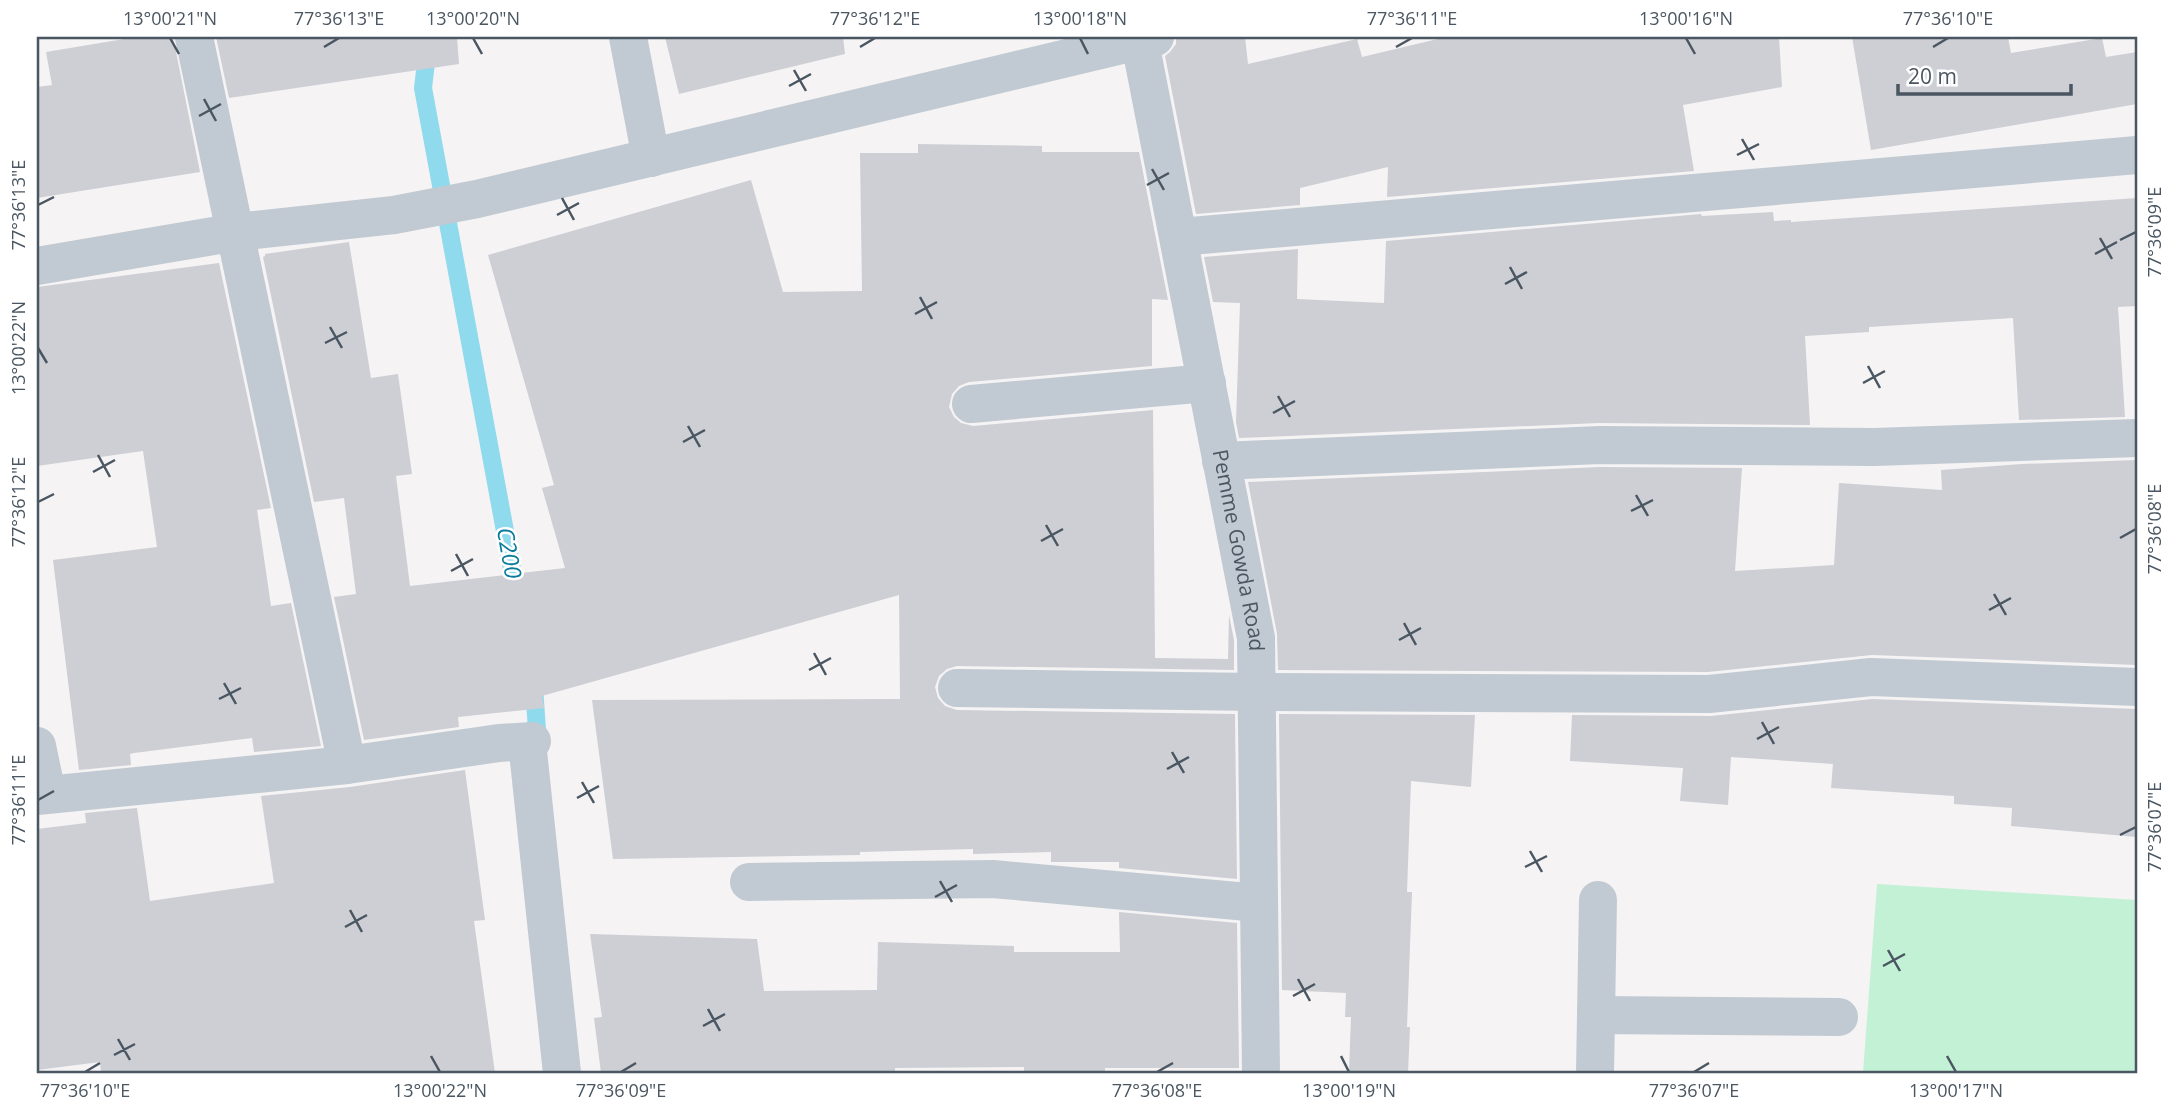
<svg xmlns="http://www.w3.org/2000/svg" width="2174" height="1110" viewBox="0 0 2174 1110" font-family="'Open Sans',sans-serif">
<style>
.green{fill:#c3f1d5}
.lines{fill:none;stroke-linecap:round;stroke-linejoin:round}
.stream{stroke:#90daee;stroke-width:18}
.building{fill:#cdcfd5}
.minor{stroke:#c1cad2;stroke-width:38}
.ticks{fill:none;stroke:#4a5661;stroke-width:2.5}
.labels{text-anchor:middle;stroke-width:5;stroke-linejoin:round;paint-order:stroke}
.street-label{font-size:21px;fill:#4a5661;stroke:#fff}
.water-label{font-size:23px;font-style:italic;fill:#0c7c9b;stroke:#fff}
.neatline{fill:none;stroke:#4a5661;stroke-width:2.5}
.ticks-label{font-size:18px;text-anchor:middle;fill:#4a5661}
</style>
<rect width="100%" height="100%" fill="#f5f3f3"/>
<polygon class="green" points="1877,884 2137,900 2137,1073 1863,1073"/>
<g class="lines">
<g class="stream">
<polyline points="429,37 423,88 517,596"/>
<polyline points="534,686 538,745"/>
</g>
</g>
<g class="building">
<polygon points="136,37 173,37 200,172 37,198 37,87 52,85 46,52"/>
<polygon points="216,37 457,37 459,64 229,98"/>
<polygon points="665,37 843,37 845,54 679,94"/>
<polygon points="1176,37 1245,37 1248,64 1357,39 1362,57 1446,37 1779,37 1782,87 1683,105 1694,171 1387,197 1388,167 1300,188 1300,205 1196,214 1165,56 1170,52 1176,44"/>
<polygon points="1852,37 2008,37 2011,53 2102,38 2106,57 2137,52 2137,104 1871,150"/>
<polygon points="918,144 1042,146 1042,152 1139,152 1168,300 1152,299 1152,366 969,382 959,386 952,394 949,407 954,417 961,423 973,426 1153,410 1155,658 1228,659 1229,615 1234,640 1234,670 957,666 947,669 939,676 935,687 938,698 945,706 957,710 1235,714 1237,879 1119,868 1119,862 1051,862 1051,852 973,854 973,849 860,852 860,855 613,859 592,700 900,699 899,595 542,696 544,708 458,717 459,727 364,740 334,597 356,594 344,498 314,502 263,257 265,256 265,254 349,242 371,378 398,374 412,474 396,476 410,586 565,568 542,488 554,485 488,255 751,180 783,292 862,291 860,153 918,153"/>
<polygon points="2137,198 2137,306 2118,307 2125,417 2019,420 2013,318 1869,327 1869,332 1805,336 1810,425 1599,423 1239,438 1236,422 1240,303 1213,302 1204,257 1298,249 1297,299 1384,303 1386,241 1701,214 1702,216 1773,212 1774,221 1791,220 1791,222"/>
<polygon points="219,263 271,508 257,510 271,606 291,603 321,746 254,752 252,738 134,753 130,754 131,765 79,770 53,560 157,547 143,451 37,466 37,287"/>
<polygon points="2137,460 2137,665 1872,655 1708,672 1278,670 1277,634 1248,482 1600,467 1742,468 1735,571 1834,565 1839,483 1942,490 1941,470 2022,464"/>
<polygon points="1872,699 2137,709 2136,837 2011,826 2012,808 1954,804 1954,796 1831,788 1833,764 1731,757 1728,805 1680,801 1683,768 1570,761 1572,715 1711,716"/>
<polygon points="1279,714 1475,715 1471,787 1411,781 1407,892 1412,892 1407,1027 1410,1027 1408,1073 1349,1071 1351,1017 1345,1017 1346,993 1282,990"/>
<polygon points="465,770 485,920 474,921 495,1073 101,1073 100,1062 37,1070 37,829 86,823 85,813 137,808 150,901 274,883 261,796 350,787"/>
<polygon points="1119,912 1237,923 1239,1068 1105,1068 1105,1073 1024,1073 1024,1067 895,1068 895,1073 601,1073 594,1018 602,1017 590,934 757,939 764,991 877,990 878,942 1014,946 1014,952 1120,952"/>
</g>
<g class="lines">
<g class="minor">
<polyline points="194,37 347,765"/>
<polyline points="628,37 651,158"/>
<path id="s1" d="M1139,37L1256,638L1261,1073"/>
<polyline points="1179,237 2137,155"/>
<polyline points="37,266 237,232 394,215 477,199 1155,37"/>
<polyline points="971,404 1207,383"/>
<polyline points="1221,461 1600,445 1874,447 2137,438"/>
<polyline points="957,688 1257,692 1709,694 1871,677 2137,687"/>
<polyline points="527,742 562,1073"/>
<polyline points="37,746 47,794"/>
<polyline points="37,796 347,765 499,743 532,741"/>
<polyline points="749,882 993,879 1259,903"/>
<polyline points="1596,1015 1839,1017"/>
<polyline points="1595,1073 1598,900"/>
</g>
</g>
<path class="ticks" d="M170,38L179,54M473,38L482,54M1080,38L1088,54M1686,38L1695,54M324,47L339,38M860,47L875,38M1396,47L1412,38M1933,47L1948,38M794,70L806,91M789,86L811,74M204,99L216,121M199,116L221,104M1742,139L1754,160M1737,155L1759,144M1152,169L1164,190M1147,185L1169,173M562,198L574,220M38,205L54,197M557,215L579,203M2100,238L2112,259M2120,240L2136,232M2095,254L2117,242M1510,267L1522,289M1505,284L1527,272M920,297L932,319M915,314L937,302M330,327L342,348M325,343L347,332M38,348L47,363M1868,366L1880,388M1863,383L1885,371M1278,396L1290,417M1273,413L1295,401M688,426L700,447M683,442L705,430M98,455L110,477M93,472L115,460M1636,495L1648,516M38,502L54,494M1631,511L1653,500M1046,525L1058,546M2120,538L2136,529M1041,541L1063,529M456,554L468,576M451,571L473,559M1994,594L2006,615M1989,610L2011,598M1404,623L1416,645M1399,640L1421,628M814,653L826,675M809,670L831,658M224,683L236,704M219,699L241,688M1762,722L1774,744M1757,739L1779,727M1172,752L1184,773M1167,769L1189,757M582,782L594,803M577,798L599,786M38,800L54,791M2120,835L2136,827M1530,851L1542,872M1525,867L1547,856M940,881L952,902M935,897L957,885M350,910L362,932M345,927L367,915M1888,950L1900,971M1883,966L1905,954M1298,979L1310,1001M1293,996L1315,984M708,1009L720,1031M703,1026L725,1014M118,1039L130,1060M114,1055L135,1044M431,1056L440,1072M1341,1056L1349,1072M1947,1056L1956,1072M85,1072L100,1063M621,1072L636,1063M1157,1072L1173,1063M1694,1072L1709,1063"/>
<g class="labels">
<g class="street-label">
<text dy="7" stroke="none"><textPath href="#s1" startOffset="523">Pemme Gowda Road</textPath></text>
</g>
<g class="water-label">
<text transform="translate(509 553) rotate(80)" y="8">C200</text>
</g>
</g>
<rect width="2174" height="1110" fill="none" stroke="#ffffff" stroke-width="77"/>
<path d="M1898 84v10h173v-10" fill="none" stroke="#4a5661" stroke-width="3.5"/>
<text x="1908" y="84" font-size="21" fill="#4a5661" stroke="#ffffff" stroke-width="5" paint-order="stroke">20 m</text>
<rect x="38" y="38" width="2098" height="1034" class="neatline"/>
<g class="ticks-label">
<text x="170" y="25">13°00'21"N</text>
<text x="339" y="25">77°36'13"E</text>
<text x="473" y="25">13°00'20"N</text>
<text x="875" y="25">77°36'12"E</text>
<text x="1080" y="25">13°00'18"N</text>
<text x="1412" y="25">77°36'11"E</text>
<text x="1686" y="25">13°00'16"N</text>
<text x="1948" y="25">77°36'10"E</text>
<text transform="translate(19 205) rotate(-90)" y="6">77°36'13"E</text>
<text transform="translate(2155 232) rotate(-90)" y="6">77°36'09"E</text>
<text transform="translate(19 348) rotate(-90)" y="6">13°00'22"N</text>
<text transform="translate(19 502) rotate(-90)" y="6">77°36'12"E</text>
<text transform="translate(2155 529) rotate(-90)" y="6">77°36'08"E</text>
<text transform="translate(19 800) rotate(-90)" y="6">77°36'11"E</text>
<text transform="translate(2155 827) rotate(-90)" y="6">77°36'07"E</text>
<text x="85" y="1097">77°36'10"E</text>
<text x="440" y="1097">13°00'22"N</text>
<text x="621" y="1097">77°36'09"E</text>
<text x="1157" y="1097">77°36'08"E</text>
<text x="1349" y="1097">13°00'19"N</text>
<text x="1694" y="1097">77°36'07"E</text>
<text x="1956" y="1097">13°00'17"N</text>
</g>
</svg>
